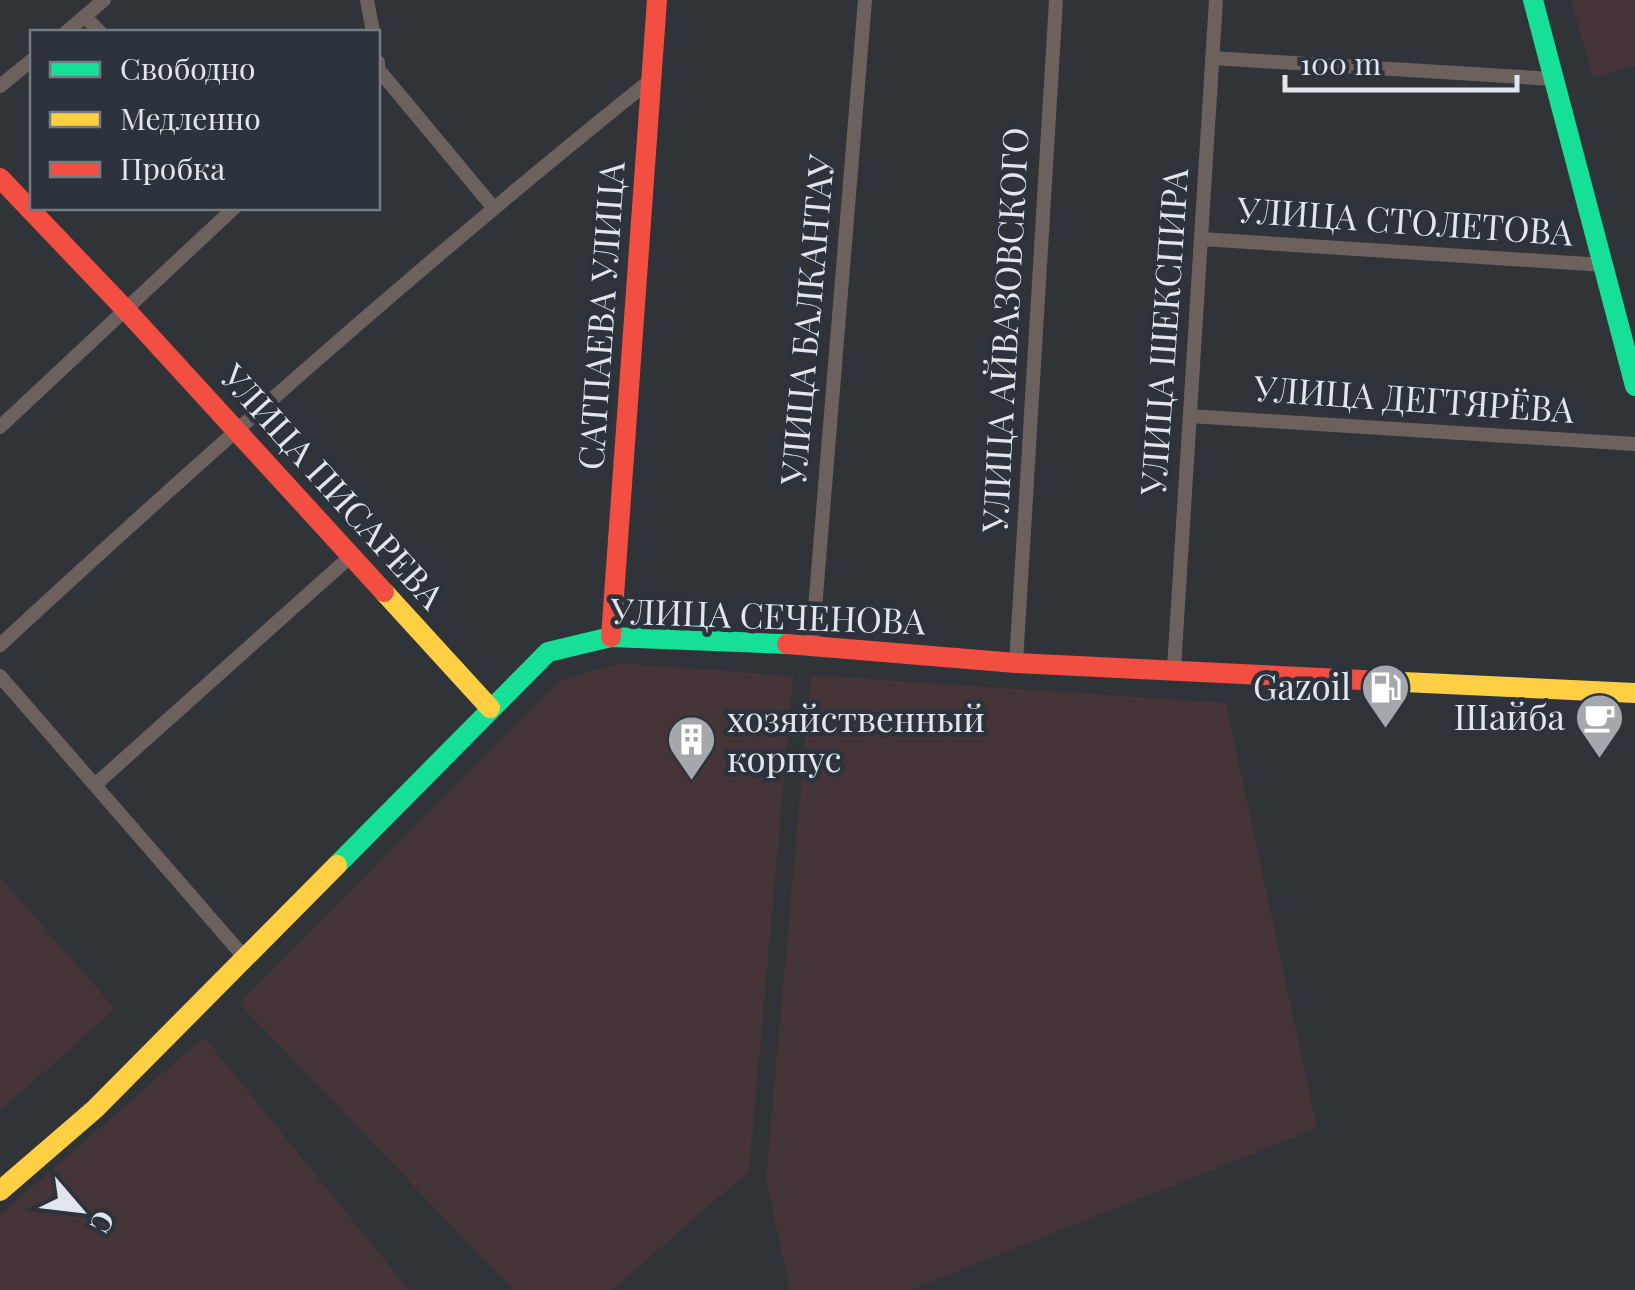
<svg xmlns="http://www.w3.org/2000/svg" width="1635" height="1290" viewBox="0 0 1635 1290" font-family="'Playfair Display',serif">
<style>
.industrial{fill:#453438}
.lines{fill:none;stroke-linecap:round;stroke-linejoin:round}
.street{stroke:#6c615c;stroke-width:14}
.fast{stroke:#16e098;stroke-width:20}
.slow{stroke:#ffcf43;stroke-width:20}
.jam{stroke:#f24e42;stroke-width:20}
.labels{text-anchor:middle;stroke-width:9;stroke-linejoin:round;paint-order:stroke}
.street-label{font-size:35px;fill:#e2e6ec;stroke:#2d333c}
.poi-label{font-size:35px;fill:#e2e6ec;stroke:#2d333c;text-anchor:end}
</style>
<rect width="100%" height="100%" fill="#303438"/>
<g class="industrial">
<polygon points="1571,0 1635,0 1635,66 1593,78"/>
<polygon points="620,663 793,676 749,1171 612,1290 513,1290 239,1003 561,680"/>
<polygon points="811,675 1226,703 1317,1128 910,1290 790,1290 766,1179"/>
<polygon points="0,877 115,1009 0,1111"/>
<polygon points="204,1037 409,1290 0,1290 0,1215"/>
</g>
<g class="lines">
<g class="street">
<polyline points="367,0 373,32"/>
<polyline points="85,17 100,32"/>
<polyline points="66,32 104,0"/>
<polyline points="1212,58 1553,79"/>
<polyline points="378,62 378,69 492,206"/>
<polyline points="0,86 32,60"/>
<polyline points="1201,239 1604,265"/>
<polyline points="1190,416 1635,444"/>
<polyline points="0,427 234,208"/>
<path d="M0,645C212,449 427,259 652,79"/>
<polyline points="812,645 865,0"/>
<polyline points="1016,663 1056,0"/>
<polyline points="1174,668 1216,0"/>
<polyline points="0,676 245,958"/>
<polyline points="96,784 351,556"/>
</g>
<g class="fast">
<polyline points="1533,0 1635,386"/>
<polyline points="337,865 548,652 611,637 787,644"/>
</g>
<g class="slow">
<polyline points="384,592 490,708"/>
<polyline points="1382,681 1635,693"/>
<polyline points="0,1191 95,1109 337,865"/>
</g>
<g class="jam">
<polyline points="0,178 126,310 384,592"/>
<polyline points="611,637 657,0"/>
<polyline points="787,644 1016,663 1382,681"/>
</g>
</g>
<defs>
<symbol id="fuel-pin" viewBox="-11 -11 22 30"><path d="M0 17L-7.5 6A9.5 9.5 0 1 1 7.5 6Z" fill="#a4a8ad" stroke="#2d333c"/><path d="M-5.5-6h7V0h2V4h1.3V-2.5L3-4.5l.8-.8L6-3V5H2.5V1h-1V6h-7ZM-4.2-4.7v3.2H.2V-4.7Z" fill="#fff"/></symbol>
<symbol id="cafe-pin" viewBox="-11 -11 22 30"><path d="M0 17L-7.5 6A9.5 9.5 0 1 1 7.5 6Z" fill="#a4a8ad" stroke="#2d333c"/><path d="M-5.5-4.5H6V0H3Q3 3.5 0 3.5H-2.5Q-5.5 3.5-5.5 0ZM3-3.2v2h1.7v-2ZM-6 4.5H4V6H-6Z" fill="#fff"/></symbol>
<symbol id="building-pin" viewBox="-11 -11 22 30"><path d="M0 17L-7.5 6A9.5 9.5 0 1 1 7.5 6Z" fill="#a4a8ad" stroke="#2d333c"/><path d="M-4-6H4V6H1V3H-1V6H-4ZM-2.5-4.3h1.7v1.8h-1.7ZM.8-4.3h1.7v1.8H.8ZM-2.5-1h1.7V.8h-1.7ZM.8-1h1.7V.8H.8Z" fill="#fff"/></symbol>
</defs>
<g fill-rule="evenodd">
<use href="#fuel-pin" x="1358" y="660" width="55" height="75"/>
<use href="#cafe-pin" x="1572" y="690" width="55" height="75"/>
<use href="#building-pin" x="664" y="712" width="55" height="75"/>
</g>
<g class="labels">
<g class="street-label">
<text transform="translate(1405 222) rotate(4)" y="12">УЛИЦА СТОЛЕТОВА</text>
<text transform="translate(602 316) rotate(-86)" y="12">САТПАЕВА УЛИЦА</text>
<text transform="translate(808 320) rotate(-85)" y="12">УЛИЦА БАЛКАНТАУ</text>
<text transform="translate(1006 330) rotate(-87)" y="12">УЛИЦА АЙВАЗОВСКОГО</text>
<text transform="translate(1165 332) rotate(-86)" y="12">УЛИЦА ШЕКСПИРА</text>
<text transform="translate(1414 400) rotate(4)" y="12">УЛИЦА ДЕГТЯРЁВА</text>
<text transform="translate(332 487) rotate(48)" y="12">УЛИЦА ПИСАРЕВА</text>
<text transform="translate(768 617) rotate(2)" y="12">УЛИЦА СЕЧЕНОВА</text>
</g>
<g class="poi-label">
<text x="1351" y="700">Gazoil</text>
<text x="1565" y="730">Шайба</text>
<text x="727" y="732" text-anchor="start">хозяйственный<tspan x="727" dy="40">корпус</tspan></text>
</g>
</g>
<rect x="30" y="30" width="350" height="180" fill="#2d333c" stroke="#757b82" stroke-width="2.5"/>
<rect x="50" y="62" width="50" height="15" fill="#16e098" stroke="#757b82" stroke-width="2.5"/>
<text x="120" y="80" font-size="30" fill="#e2e6ec">Свободно</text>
<rect x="50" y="112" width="50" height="15" fill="#ffcf43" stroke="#757b82" stroke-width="2.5"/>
<text x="120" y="130" font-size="30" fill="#e2e6ec">Медленно</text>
<rect x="50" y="162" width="50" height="15" fill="#f24e42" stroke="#757b82" stroke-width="2.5"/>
<text x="120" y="180" font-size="30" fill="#e2e6ec">Пробка</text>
<g transform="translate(80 1210) rotate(118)" stroke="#2d333c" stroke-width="8" paint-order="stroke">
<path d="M0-8L18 38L0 25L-18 38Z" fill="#e2e6ec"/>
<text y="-15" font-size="28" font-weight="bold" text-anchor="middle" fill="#e2e6ec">С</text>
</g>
<path d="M1285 75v15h232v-15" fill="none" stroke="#e2e6ec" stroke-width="5"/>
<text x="1300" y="75" font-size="30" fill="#e2e6ec" stroke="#2d333c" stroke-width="8" paint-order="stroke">100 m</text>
</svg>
